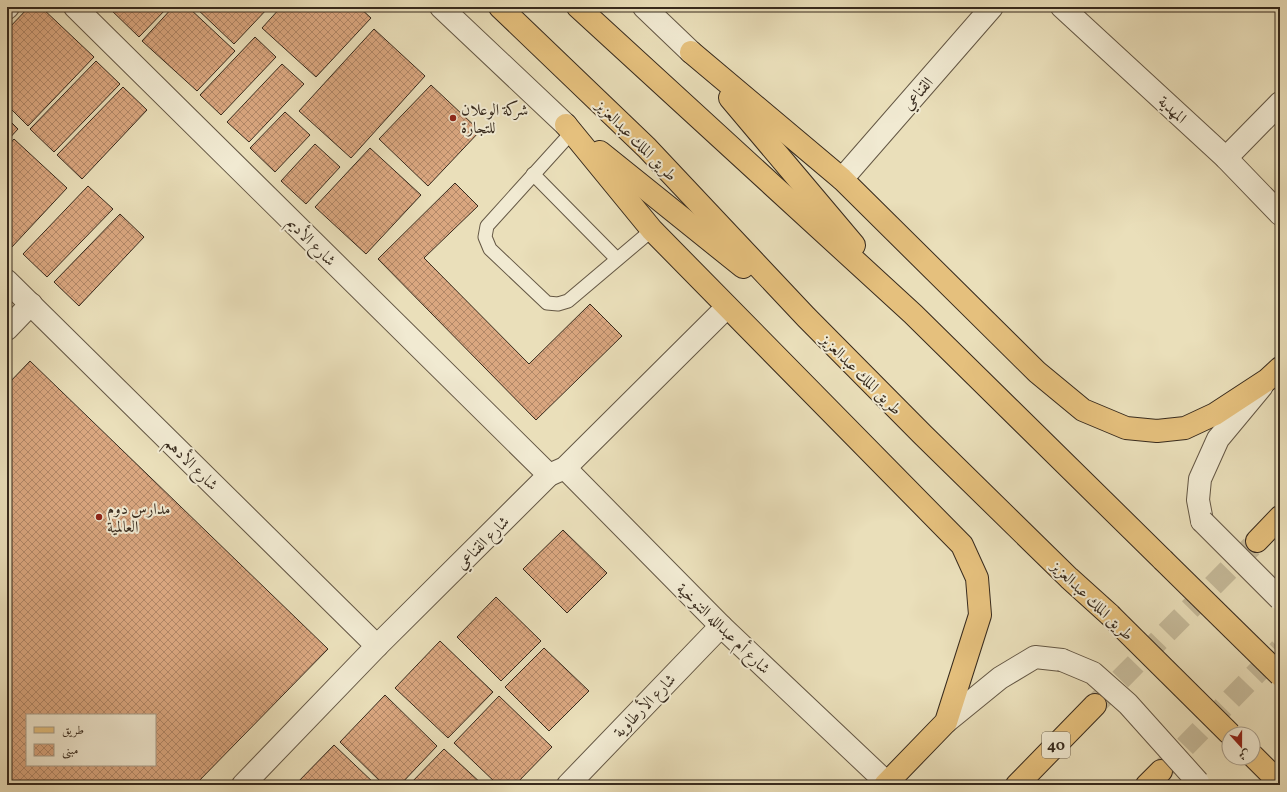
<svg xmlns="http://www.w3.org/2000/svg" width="1287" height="792" viewBox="0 0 1287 792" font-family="Vollkorn,Amiri,serif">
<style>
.building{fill:url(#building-cross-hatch);stroke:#372a1d;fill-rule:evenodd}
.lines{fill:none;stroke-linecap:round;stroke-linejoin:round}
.motorway-tunnel{stroke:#c6bb9b;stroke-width:22;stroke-dasharray:22 11;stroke-linecap:butt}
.service-casing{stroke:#645744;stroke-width:15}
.minor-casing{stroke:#645744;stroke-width:24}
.tertiary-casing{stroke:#645744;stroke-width:24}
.primary-casing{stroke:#372a1d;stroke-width:24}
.motorway-casing{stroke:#372a1d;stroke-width:24}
.service{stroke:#f1ead2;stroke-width:13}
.minor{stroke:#f1ead2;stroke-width:22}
.tertiary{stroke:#f1ead2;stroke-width:22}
.primary{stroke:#e5c07d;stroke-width:22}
.motorway{stroke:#e5c07d;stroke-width:22}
.tertiary-bridge-casing{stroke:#645744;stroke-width:24;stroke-linecap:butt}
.primary-bridge-casing{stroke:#372a1d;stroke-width:24;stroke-linecap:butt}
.tertiary-bridge{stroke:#f1ead2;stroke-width:22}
.primary-bridge{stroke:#e5c07d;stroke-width:22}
.poi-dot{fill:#8f2418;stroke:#f1ead2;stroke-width:1.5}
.labels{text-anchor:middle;stroke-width:4;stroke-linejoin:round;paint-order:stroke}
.shield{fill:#f1ead2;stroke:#6f6453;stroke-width:1}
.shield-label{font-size:15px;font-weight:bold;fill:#372a1d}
.street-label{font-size:16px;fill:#372a1d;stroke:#f1ead2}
.poi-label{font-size:16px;fill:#372a1d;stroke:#f1ead2;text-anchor:start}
</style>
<defs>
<pattern id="building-cross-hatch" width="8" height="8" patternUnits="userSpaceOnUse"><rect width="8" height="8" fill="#daa780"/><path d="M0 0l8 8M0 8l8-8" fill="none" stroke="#b28868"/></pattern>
</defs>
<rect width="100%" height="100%" fill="#eadfba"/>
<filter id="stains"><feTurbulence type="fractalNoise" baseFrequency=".005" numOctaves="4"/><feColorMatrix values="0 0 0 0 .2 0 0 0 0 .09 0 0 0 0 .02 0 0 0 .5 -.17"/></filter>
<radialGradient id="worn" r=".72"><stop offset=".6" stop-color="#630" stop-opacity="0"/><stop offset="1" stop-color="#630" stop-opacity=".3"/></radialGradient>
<g class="building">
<polygon points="29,7 41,7 94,57 28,126 7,105 7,30"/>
<polygon points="108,7 168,7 139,37"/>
<polygon points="173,7 188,7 235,51 197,91 142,41"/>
<polygon points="195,7 269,7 234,44"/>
<polygon points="281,7 359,7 371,18 316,77 262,28"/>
<polygon points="374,29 425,76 351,158 299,111"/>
<polygon points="255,37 276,57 221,115 200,95"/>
<polygon points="96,61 120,84 54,152 30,129"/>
<polygon points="282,64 304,84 249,142 227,122"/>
<polygon points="431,85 480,131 428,186 379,139"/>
<polygon points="123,87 147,110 82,179 57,155"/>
<polygon points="285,112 310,135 275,172 250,148"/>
<polygon points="7,118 18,129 7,141"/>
<polygon points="14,139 67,188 11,248 7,244 7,147"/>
<polygon points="315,144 340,167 306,204 281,181"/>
<polygon points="370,148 421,195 366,254 315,207"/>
<polygon points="455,183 478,206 424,258 529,364 590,304 622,336 536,420 378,259"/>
<polygon points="88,186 113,209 47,277 23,254"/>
<polygon points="120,214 144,237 79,306 54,282"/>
<path d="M30,361L328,649L195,785H7V385ZM27,715H155V765H27Z"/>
<polygon points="563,530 607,573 567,613 523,569"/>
<polygon points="496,597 541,641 501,681 457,637"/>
<polygon points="440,641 493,692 448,738 395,688"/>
<polygon points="544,648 589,691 549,731 505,687"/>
<polygon points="385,695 437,746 400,785 384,785 340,742"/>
<polygon points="499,696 552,747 515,785 498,785 454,743"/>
<polygon points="334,745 376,785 295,785"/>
<polygon points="444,749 483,785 409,785"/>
</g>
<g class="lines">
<g class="motorway-tunnel">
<polyline points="1097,703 1257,541"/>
<polyline points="1162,770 1280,649"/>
</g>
<defs>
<g id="service">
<polyline points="572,132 487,226 485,237 490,249 547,303 558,304 568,301 652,230"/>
<polyline points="533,174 617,259"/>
</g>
<g id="minor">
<polyline points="75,7 549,475"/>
<polyline points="1062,7 1226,158 1280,214"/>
<polyline points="7,8 8,7"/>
<polyline points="1226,158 1280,103"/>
<polyline points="842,179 992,7"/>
<polyline points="7,281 377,646"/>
<polyline points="7,329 31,304"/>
<polyline points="565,468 721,626 887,783"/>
<polyline points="243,785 377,646 549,475 565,468 727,307"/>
<polyline points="568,785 721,626"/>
</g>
<g id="tertiary">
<polyline points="441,7 566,125"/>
<polyline points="644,7 691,52"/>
<polyline points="1202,521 1198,500 1200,479 1218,439 1262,386"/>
<polyline points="946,722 1000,678 1035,657 1062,660"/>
</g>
<g id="primary">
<polyline points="500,7 647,148 806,317 923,435 1069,578 1110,615"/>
<polyline points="578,7 913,314 1163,560"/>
<polyline points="691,52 842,179 1037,372 1083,410 1126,428 1157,431 1185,428 1215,414 1267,380 1280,368"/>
<polyline points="730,98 854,245"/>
<polyline points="566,125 652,230 962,545 977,578 980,615 946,722 885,785"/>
<polyline points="600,152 743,267"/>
<polyline points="1253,756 1280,783"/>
</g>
<g id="motorway">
<polyline points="1257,541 1280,517"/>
<polyline points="1017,785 1095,705"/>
<polyline points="1147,785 1161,771"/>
</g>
</defs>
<use href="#service" class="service-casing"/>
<use href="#minor" class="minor-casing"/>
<use href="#tertiary" class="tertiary-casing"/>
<use href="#primary" class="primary-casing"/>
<use href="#motorway" class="motorway-casing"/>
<use href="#service" class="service"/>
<use href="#minor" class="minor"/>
<use href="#tertiary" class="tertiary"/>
<use href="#primary" class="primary"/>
<use href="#motorway" class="motorway"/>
<defs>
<g id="tertiary-bridge">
<polyline points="1202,521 1280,599"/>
<polyline points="1062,660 1093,673 1128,704 1198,782"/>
</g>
<g id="primary-bridge">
<polyline points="1163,560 1280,675"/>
<polyline points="1110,615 1230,734"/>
</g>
</defs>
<use href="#tertiary-bridge" class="tertiary-bridge-casing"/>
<use href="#primary-bridge" class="primary-bridge-casing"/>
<use href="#tertiary-bridge" class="tertiary-bridge"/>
<use href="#primary-bridge" class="primary-bridge"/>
</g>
<g class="poi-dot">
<circle cx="453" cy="118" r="4"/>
<circle cx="99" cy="517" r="4"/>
</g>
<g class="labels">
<rect class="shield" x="1042" y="732" width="28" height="26" rx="3"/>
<g class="shield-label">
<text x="1056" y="750">40</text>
</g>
<g class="street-label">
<text transform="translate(917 93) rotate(-49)" y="6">القناعي</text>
<text transform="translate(1173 109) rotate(43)" y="6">المهدية</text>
<text transform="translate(637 140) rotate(45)" y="6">طريق الملك عبدالعزيز</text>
<text transform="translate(312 241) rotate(45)" y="6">شارع الأديم</text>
<text transform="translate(862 374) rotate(45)" y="6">طريق الملك عبدالعزيز</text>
<text transform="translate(192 463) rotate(45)" y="6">شارع الأدهم</text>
<text transform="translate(482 542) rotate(-45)" y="6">شارع القناعي</text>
<text transform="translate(1093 600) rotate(44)" y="6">طريق الملك عبدالعزيز</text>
<text transform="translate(724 628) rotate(44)" y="6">شارع أم عبدالله التنوخية</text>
<text transform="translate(644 705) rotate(-46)" y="6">شارع الأرطاوية</text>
</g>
<g class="poi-label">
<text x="461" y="115">شركة الوعلان<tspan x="461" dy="18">للتجارة</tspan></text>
<text x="107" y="514">مدارس دوم<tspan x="107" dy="18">العالمية</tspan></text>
</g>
</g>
<rect width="1287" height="792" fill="none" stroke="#eadfba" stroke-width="24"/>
<rect x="8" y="8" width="1271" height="776" fill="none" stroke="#372a1d" stroke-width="2"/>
<rect x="12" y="12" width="1263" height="768" fill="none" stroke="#372a1d"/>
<rect x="26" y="714" width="130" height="52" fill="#f1ead2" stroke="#a79d8a"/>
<rect x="34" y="727" width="20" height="6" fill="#e5c07d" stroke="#a79d8a"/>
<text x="62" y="734" font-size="12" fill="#372a1d">طريق</text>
<rect x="34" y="744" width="20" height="12" fill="url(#building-cross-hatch)" stroke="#a79d8a"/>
<text x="62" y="754" font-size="12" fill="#372a1d">مبنى</text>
<g transform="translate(1241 746) rotate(159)"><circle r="19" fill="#f1ead2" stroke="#a79d8a"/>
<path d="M0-3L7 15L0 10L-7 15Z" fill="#8f2418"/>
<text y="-6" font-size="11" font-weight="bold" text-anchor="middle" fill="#372a1d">ش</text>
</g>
<rect width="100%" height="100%" filter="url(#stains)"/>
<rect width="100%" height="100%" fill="url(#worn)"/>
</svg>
